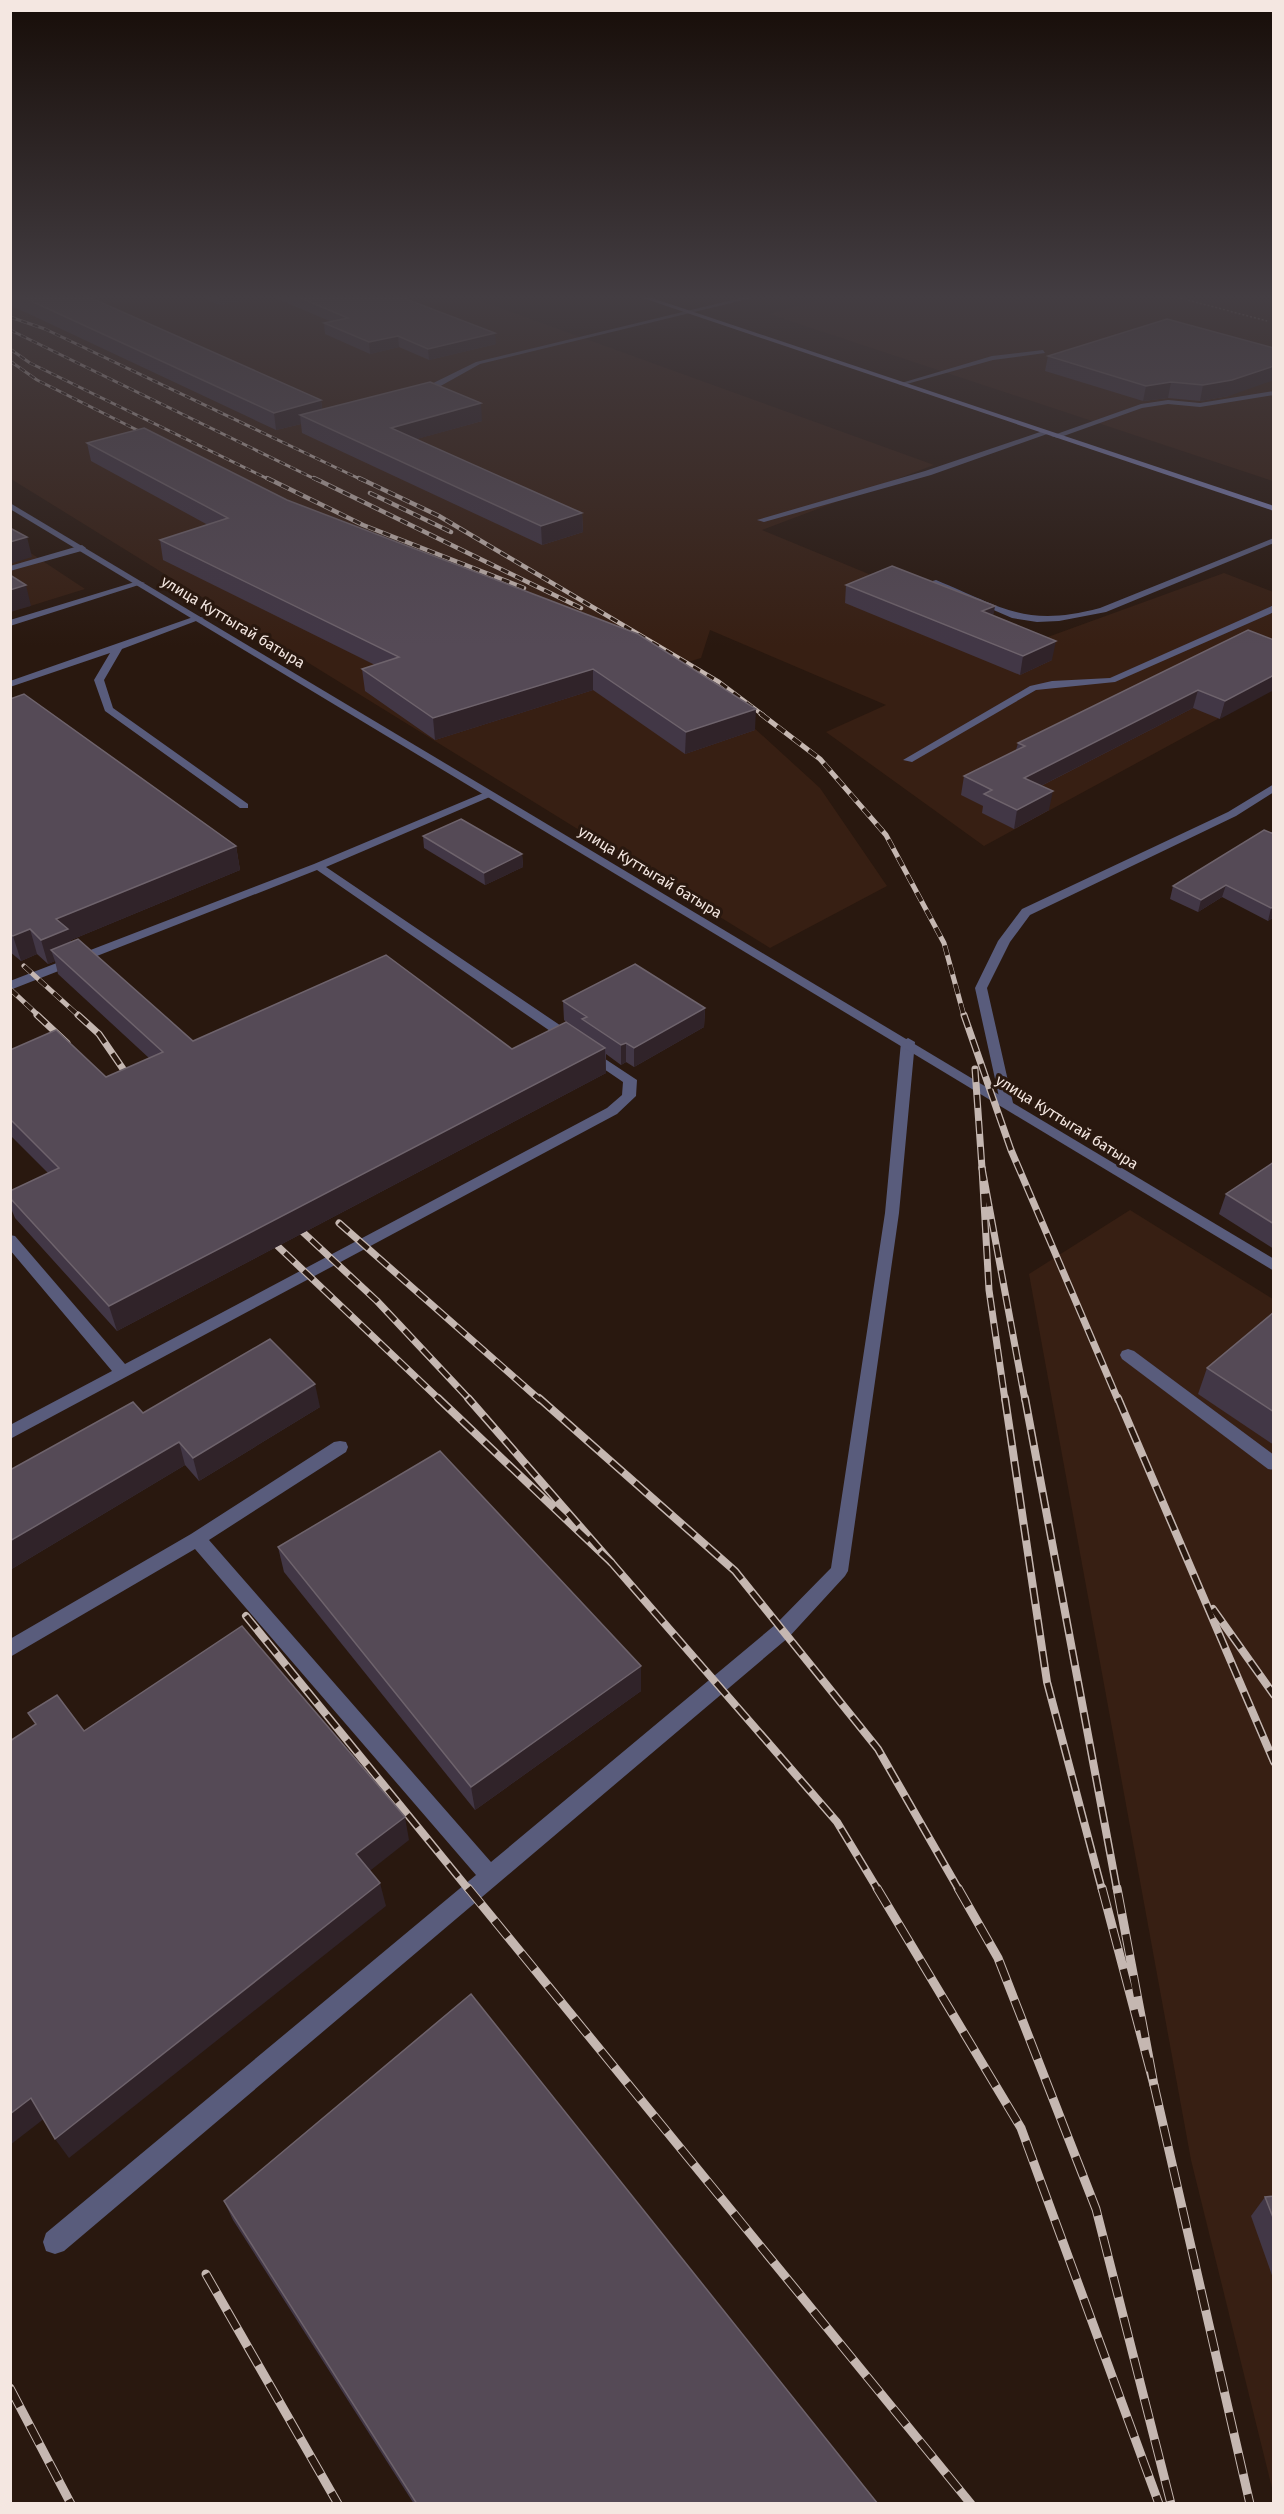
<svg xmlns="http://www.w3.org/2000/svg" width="1284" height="2514" viewBox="0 0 1284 2514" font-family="'Fira Sans',sans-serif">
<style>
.built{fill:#371f13}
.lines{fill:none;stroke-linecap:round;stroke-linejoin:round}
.path{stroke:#988981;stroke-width:1.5;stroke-dasharray:2 2;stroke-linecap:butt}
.lane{fill:#595c7c;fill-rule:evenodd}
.street{fill:#595c7c;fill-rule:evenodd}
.secondary{fill:#7c80b4;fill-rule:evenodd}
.rail-far5-casing{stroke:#c5b7b1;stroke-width:3}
.rail-far4-casing{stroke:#c5b7b1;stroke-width:4.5}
.rail-far3-casing{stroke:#c5b7b1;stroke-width:5}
.rail-far2-casing{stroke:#c5b7b1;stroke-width:7}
.rail-far1-casing{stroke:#c5b7b1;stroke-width:8}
.rail-casing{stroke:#c5b7b1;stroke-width:9}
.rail-far5{stroke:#29180f;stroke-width:2;stroke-dasharray:6;stroke-linecap:butt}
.rail-far4{stroke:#29180f;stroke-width:3;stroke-dasharray:8;stroke-linecap:butt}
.rail-far3{stroke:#29180f;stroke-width:4;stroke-dasharray:10;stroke-linecap:butt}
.rail-far2{stroke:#29180f;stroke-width:4.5;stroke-dasharray:13;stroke-linecap:butt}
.rail-far1{stroke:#29180f;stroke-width:5;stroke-dasharray:16;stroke-linecap:butt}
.rail{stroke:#29180f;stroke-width:7;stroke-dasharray:21;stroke-linecap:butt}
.wall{fill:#423746}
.shaded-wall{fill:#302329}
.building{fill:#554a56;stroke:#6e636c;stroke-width:1.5}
.labels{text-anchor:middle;stroke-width:6;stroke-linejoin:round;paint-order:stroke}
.far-street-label{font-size:15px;fill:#f4e7e1;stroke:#29180f}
</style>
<rect width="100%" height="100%" fill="#29180f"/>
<g class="built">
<polygon points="10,294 462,294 934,465 762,530 1034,642 1224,573 1273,592 1273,689 984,846 826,732 886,705 710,630 701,658 675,666 729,705 820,788 887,886 770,948 11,479"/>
<polygon points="840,294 1273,294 1273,481 769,314"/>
<polygon points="11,540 85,589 11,612"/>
<polygon points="1130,1210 1273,1299 1273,2492 1191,2160 1029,1274"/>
</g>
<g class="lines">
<g class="path">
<polyline points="1165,294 1267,321"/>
<polyline points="782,298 819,294"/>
</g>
<g class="lane">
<polygon points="757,294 768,294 480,364 437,388 419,394 415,392 476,362"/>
<polygon points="1043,350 1045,353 993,360 903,385 898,384 992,356"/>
<polygon points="1274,391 1274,395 1200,407 1168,404 1142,408 1058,438 1051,436 1141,404 1168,400 1200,403"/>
<polygon points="1043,431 1050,433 931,475 764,522 757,520 925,471"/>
<path d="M1274,538V543L1106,612L1059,621L1037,622L1012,618L929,582L936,580C1002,607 1025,628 1100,608Z"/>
<polygon points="82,545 86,548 85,550 10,571 10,566"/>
<polygon points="138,581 145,583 10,626 10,620"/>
<polygon points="1274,605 1274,612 1115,682 1036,690 912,762 903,760 1030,686 1052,681 1110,678"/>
<polygon points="196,616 204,618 122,649 104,680 113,708 248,804 248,808 240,808 105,711 94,680 110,653 10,687 10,681"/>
<polygon points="1274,784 1274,792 1236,816 1030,915 1010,942 987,988 1013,1103 1006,1107 1001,1106 975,988 998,941 1022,909 1228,812"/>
<polygon points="488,791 493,794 492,796 326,867 576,1036 577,1039 576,1042 566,1042 317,870 10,990 10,981 314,864"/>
<polygon points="908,1038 915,1042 899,1213 848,1571 845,1576 789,1637 64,2251 55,2254 46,2251 43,2242 46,2233 476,1875 195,1549 10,1657 10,1639 191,1534 334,1442 340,1441 346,1442 348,1447 346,1452 209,1540 491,1862 775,1625 831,1568 885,1213 901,1042"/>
<polygon points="590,1049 637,1080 636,1096 617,1114 10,1439 10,1425 112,1371 10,1250 10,1235 15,1236 125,1364 607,1108 622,1095 623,1082 585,1056 583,1053 585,1050"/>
<polygon points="1128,1349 1134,1351 1274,1455 1274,1470 1268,1469 1122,1359 1120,1355 1122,1351"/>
</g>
<polygon class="street" points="10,503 1274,1259 1274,1271 10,509"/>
<polygon class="secondary" points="631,294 640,294 1274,506 1274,511"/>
<defs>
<g id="rail-far5">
<polyline points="10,317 45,329 362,480"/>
<polyline points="10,330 317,480"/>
<polyline points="10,349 30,363 270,480"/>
<polyline points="10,361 37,380 153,438"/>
</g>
<g id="rail-far4">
<polyline points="267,478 363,525 524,588"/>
<polyline points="314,478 581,608"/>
<polyline points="359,478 439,516 719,682 763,715"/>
<polyline points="370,493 451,532"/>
</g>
<g id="rail-far3">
<polyline points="761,714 820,759 886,835 944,943 964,1016"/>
<polyline points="24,966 79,1016"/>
<polyline points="10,989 39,1016"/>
</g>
<g id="rail-far2">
<polyline points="37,1015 67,1043"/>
<polyline points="78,1015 99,1034 132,1082"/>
<polyline points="964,1015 1011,1150 1118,1400"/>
<polyline points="975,1069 982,1168"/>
<polyline points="982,1168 1025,1400"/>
<polyline points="982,1168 989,1290 1005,1400"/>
<polyline points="292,1222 377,1301 470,1400"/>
<polyline points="339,1223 540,1400"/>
<polyline points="266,1235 440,1400"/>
</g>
<g id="rail-far1">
<polyline points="438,1398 611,1562 468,1398"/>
<polyline points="539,1398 735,1571 878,1749 959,1890"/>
<polyline points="1005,1398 1047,1682 1102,1890"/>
<polyline points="1025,1398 1117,1890"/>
<polyline points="1118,1398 1274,1762"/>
<polyline points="611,1562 837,1822 878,1890"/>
<polyline points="1213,1609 1274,1695"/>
<polyline points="246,1616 469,1890"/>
</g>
<g id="rail">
<polyline points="468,1888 971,2504"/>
<polyline points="877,1888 1021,2128 1159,2504"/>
<polyline points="958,1888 998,1958 1096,2209 1171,2504"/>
<polyline points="1102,1888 1154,2085 1117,1888"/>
<polyline points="1154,2085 1250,2504"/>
<polyline points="206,2274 338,2504"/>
<polyline points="10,2388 71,2504"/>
</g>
</defs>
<use href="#rail-far5" class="rail-far5-casing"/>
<use href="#rail-far4" class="rail-far4-casing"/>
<use href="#rail-far3" class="rail-far3-casing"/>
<use href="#rail-far2" class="rail-far2-casing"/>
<use href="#rail-far1" class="rail-far1-casing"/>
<use href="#rail" class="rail-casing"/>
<use href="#rail-far5" class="rail-far5"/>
<use href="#rail-far4" class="rail-far4"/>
<use href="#rail-far3" class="rail-far3"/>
<use href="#rail-far2" class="rail-far2"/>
<use href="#rail-far1" class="rail-far1"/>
<use href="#rail" class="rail"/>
</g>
<g class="wall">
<polygon points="10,294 82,294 321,400 322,409 482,421 416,439 582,513 583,532 542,545 302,433 301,424 276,430 25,312 10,306"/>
<polygon points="194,294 393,294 496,344 429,360 399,347 370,354 325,334 324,323 332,322 268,295 220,305"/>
<polygon points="1274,348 1229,396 1200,401 1168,398 1143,401 1045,371 1048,356"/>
<polygon points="87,443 287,500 755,730 685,754 593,690 435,740 365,691 362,669 375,665 163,560 160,540 208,525 91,461"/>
<polygon points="846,585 1052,660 1020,675 845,603"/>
<polygon points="1248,630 1220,719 1193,708 1041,786 1049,810 1014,829 982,813 983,806 961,795 964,776 1016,750 1018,743"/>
<polygon points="10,699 236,846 240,870 71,940 71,942 193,1041 512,1049 566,1022 564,1020 563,1001 705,1008 704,1027 634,1067 626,1062 621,1065 606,1054 606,1073 117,1331 15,1218 10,1206 10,1191 48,1173 10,1135 10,1050 106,1077 149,1058 58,974 55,961 48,964 37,954 21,961 10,952"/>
<polygon points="1264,830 1274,917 1268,921 1222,897 1198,912 1170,899 1173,886"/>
<polygon points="423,836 522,854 523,867 485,885 424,848"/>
<polygon points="1274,1162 1274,1249 1219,1214 1226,1194"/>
<polygon points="1274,1312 1274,1445 1198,1394 1207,1368"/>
<polygon points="320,1407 199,1481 185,1465 10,1570 10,1470 143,1413"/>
<polygon points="278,1547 641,1666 641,1691 475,1810 284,1572"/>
<polygon points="1274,2196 1274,2281 1251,2216 1265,2197"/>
<polygon points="224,2201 878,2504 414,2504 233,2220"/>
</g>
<g class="shaded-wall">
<polygon points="219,294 268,294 268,295 220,305"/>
<polygon points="495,333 496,344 429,360 428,349"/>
<polygon points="398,336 399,347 370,354 369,342"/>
<polygon points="1274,366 1274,380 1229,396 1200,401 1203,385"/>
<polygon points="1171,382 1168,398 1143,401 1146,386"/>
<polygon points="321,400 323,418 300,415 301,424 276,430 274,413"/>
<polygon points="481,403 482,421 392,446 391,428"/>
<polygon points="582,513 583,532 542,545 541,526"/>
<polygon points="27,537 32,557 10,564 10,542"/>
<polygon points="26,585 31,606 10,612 10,590"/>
<polygon points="995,606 992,624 982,611"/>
<polygon points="1056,641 1052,660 1020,675 1023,656"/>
<polygon points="593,669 593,690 435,740 433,718"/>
<polygon points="1274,675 1274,690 1220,719 1225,701"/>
<polygon points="1198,690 1193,708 1021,796 1024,778"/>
<polygon points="756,709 755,730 685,754 686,732"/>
<polygon points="1053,791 1049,810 1014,829 1017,810"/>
<polygon points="236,846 240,870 71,940 74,954 51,950 55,961 48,964 41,940 56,919"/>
<polygon points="522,854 523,867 485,885 484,873"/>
<polygon points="1226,885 1222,897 1198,912 1201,900"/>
<polygon points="1274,907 1274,917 1268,921 1271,908"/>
<polygon points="30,929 37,954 21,961 13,936"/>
<polygon points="705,1008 704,1027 634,1067 634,1048"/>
<polygon points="626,1043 626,1062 621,1065 621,1045"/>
<polygon points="605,1048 606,1073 117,1331 109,1306"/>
<polygon points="315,1384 320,1407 199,1481 193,1458"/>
<polygon points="179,1442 185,1465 10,1570 10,1541"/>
<polygon points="641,1666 641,1691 475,1810 471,1787"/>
<polygon points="405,1817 409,1840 362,1877 356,1854"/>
<polygon points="380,1883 386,1906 69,2158 55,2139"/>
<polygon points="31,2098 45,2118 10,2145 10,2114"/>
</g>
<g class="building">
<polygon points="16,294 82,294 321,400 274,413"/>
<polygon points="291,294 393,294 495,333 428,349 398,336 369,342 324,323 348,318"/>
<polygon points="1167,319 1274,348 1274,366 1232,380 1203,385 1171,382 1146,386 1048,356"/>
<polygon points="430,382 481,403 391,428 582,513 541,526 300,415"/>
<polygon points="144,428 287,500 638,634 756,709 686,732 593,669 433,718 362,669 399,657 160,540 228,518 87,443"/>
<polygon points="10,528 27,537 10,542"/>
<polygon points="892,566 995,606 982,611 1056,641 1023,656 846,585"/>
<polygon points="10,575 26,585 10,590"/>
<polygon points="1248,630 1274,640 1274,675 1225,701 1198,690 1024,778 1053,791 1017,810 984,794 992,790 964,776 1025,746 1018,743"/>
<polygon points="24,694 236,846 56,919 68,929 41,940 30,929 13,936 10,934 10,699"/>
<polygon points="461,819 522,854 484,873 423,836"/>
<polygon points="1264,830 1274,834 1274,907 1271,908 1226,885 1201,900 1173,886"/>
<polygon points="78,939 193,1041 386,955 512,1049 566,1022 605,1048 109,1306 10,1198 10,1191 59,1168 10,1119 10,1050 56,1030 106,1077 163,1052 51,950"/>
<polygon points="635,964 705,1008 634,1048 626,1043 621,1045 582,1019 587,1017 563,1001"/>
<polygon points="1274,1162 1274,1224 1226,1194"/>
<polygon points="1274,1312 1274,1412 1207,1368"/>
<polygon points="270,1339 315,1384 193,1458 179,1442 10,1541 10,1470 133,1402 143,1413"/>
<polygon points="440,1451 641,1666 471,1787 278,1547"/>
<polygon points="242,1626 405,1817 356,1854 380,1883 55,2139 31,2098 10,2114 10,1741 36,1724 28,1713 57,1695 84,1731"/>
<polygon points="471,1994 878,2504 417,2504 224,2201"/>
<polygon points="1274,2196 1274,2220 1265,2197"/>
</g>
<linearGradient id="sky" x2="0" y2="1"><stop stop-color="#170d08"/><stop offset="0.46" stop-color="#433d42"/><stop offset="1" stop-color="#433d42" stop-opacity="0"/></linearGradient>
<rect width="1284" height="646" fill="url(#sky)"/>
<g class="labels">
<g class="far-street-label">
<text transform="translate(233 622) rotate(31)" y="5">улица Куттыгай батыра</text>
<text transform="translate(650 872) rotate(31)" y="5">улица Куттыгай батыра</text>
<text transform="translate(1067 1122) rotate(32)" y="5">улица Куттыгай батыра</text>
</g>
</g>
<rect width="1284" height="2514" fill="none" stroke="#f4e7e1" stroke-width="24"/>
</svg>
